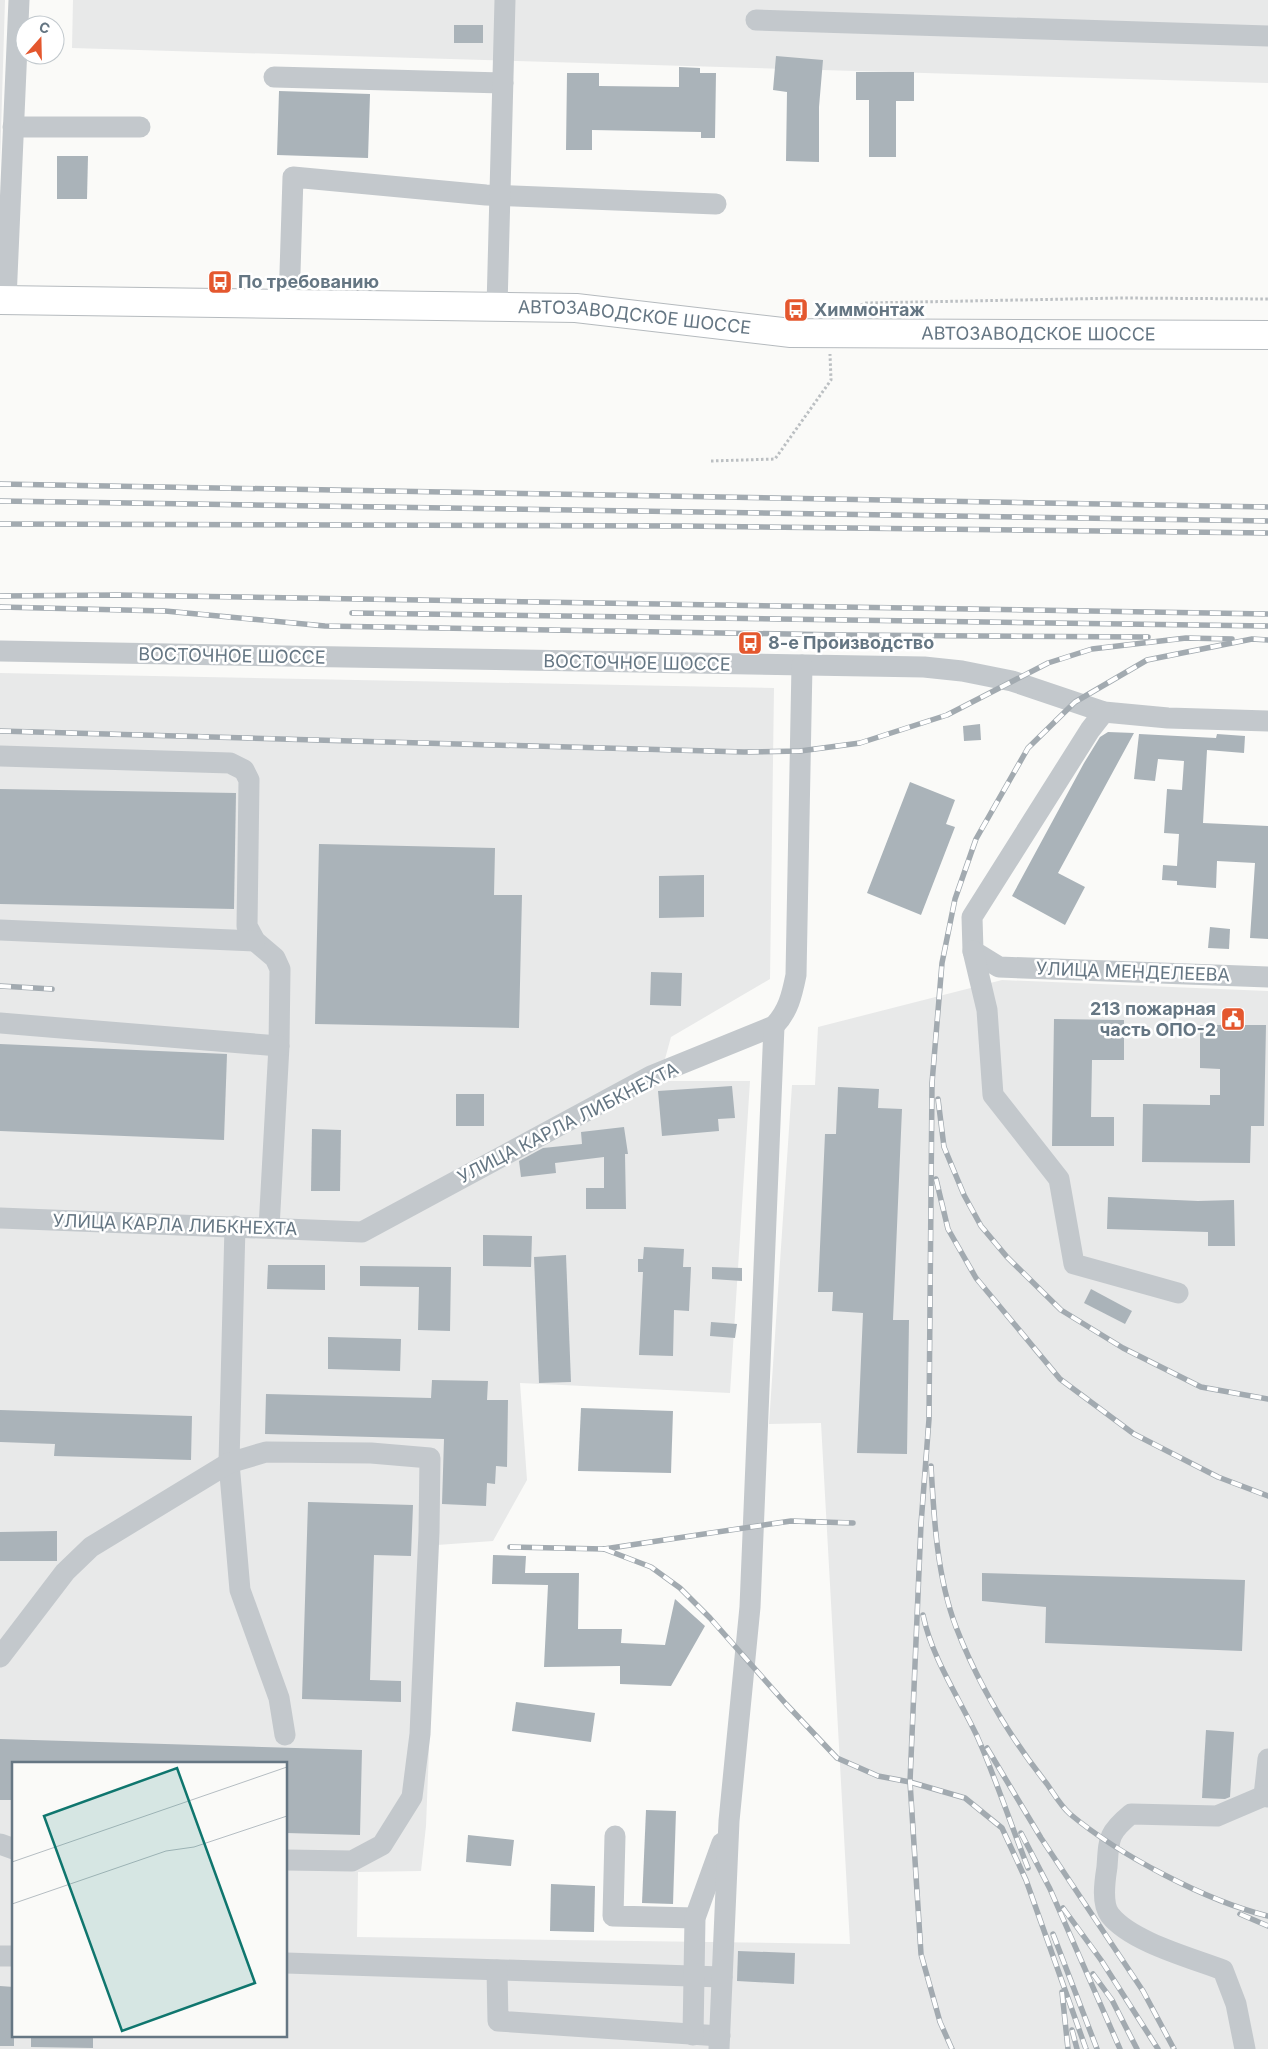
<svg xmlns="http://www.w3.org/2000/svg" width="1268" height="2049" viewBox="0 0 1268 2049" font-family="Inter,sans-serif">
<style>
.built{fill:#e8e9e9;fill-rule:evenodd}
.building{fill:#aab3b9}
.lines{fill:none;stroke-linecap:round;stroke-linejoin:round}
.major-casing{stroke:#b5babe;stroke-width:30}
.path{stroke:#bbbfc2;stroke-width:3;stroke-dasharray:2.5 2.5;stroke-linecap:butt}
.minor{stroke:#c3c8cc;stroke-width:21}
.major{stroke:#fff;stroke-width:28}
.rail-casing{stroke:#a2aab0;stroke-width:5.5}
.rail{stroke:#fff;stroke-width:4;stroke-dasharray:11;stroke-linecap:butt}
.labels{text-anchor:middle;stroke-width:5;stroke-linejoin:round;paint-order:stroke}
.poi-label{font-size:18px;font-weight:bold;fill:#657683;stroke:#fff;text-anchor:start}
.street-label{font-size:18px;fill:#657683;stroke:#fff}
.inset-road{fill:none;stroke:#b5bdc2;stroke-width:1}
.view{fill:#0f766e;fill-opacity:0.15;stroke:#0f766e;stroke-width:2.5}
.inset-edge{fill:none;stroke:#657683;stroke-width:2.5}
</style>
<rect width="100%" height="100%" fill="#fafaf8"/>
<g class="built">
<polygon points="0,0 5,0 0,163"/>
<polygon points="73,0 1268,0 1268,83 72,48"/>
<path d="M0,673L774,688L770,979L671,1037L659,1081H750L730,1393L520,1383L527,1480L493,1541L437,1545L426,1826L421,1871L358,1872L357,1937L850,1944L821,1423L769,1424L792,1085H815L818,1027L1002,980L1268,991V2049H0ZM14,1763H286V2035H14Z"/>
</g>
<g class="building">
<rect x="454" y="25" width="29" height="18"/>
<polygon points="776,56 823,60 819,107 819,162 786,161 787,92 773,90"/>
<polygon points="679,67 700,68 700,73 716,73 715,138 701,138 701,132 592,130 592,150 566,150 567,73 599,73 599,86 679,87"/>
<polygon points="856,72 914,72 914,101 896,101 896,157 869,157 869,100 856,100"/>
<polygon points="279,91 370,94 368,158 277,155"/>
<polygon points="57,156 88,156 87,199 57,199"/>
<polygon points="980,724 981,740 964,741 963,726"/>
<polygon points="1108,732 1134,733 1058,873 1085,887 1065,925 1012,896 1084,763 1100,737"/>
<polygon points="1139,734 1216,738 1217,734 1245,736 1244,753 1207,750 1203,823 1268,826 1268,939 1250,938 1255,863 1217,861 1216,888 1177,885 1177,881 1162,880 1163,865 1177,866 1179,834 1164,833 1167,789 1182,790 1184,761 1158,759 1155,781 1134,779"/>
<polygon points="910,782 955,800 946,824 955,827 921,915 867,893"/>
<polygon points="0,789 236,793 234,909 0,904"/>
<polygon points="319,844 495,848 494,895 522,895 519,1028 315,1024"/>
<polygon points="704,875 704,917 659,918 659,876"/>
<polygon points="1210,927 1230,929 1229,949 1208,948"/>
<polygon points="651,972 682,973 681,1006 650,1005"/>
<polygon points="1054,1019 1124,1020 1124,1060 1092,1060 1091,1117 1114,1117 1114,1146 1052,1146"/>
<polygon points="1200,1025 1266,1025 1264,1126 1251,1126 1250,1163 1142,1162 1143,1104 1210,1105 1210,1095 1220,1095 1220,1069 1200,1068"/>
<polygon points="0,1044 227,1054 224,1140 0,1131"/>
<polygon points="732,1086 735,1118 718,1119 719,1131 662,1136 658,1091"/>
<polygon points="838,1087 879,1089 878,1108 902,1109 893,1320 909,1320 907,1454 857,1453 863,1313 832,1311 833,1292 818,1292 825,1134 836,1134"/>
<rect x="456" y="1094" width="28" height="32"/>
<polygon points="624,1127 628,1154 625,1154 626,1209 586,1209 586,1188 604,1188 604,1157 555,1163 556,1173 521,1177 519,1161 543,1148 582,1144 581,1132"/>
<polygon points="312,1129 341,1130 340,1191 311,1191"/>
<polygon points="1108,1197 1198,1201 1234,1200 1235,1246 1208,1246 1208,1232 1107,1229"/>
<polygon points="483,1235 532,1236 531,1267 483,1266"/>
<polygon points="644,1247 684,1249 683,1267 691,1267 689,1311 674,1310 673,1356 639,1355 643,1272 638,1272 638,1259 643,1259"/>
<polygon points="566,1255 571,1382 539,1383 534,1257"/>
<polygon points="268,1265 325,1265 325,1290 267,1289"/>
<polygon points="360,1266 451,1267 450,1331 418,1330 419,1287 360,1286"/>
<polygon points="712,1267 742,1268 742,1281 712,1279"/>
<polygon points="1091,1289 1132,1311 1125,1324 1084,1303"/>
<polygon points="711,1322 737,1324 735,1338 710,1336"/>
<polygon points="328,1337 401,1339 400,1371 328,1369"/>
<polygon points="432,1380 488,1381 487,1400 508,1400 507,1467 496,1466 495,1484 487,1483 486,1506 442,1504 444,1439 265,1434 266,1394 431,1398"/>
<polygon points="581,1408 673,1411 671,1473 578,1471"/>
<polygon points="0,1410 192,1416 191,1460 54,1456 55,1444 0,1442"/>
<polygon points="308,1502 413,1505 411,1556 374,1555 370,1680 401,1681 401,1702 302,1699"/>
<polygon points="57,1531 57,1561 0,1561 0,1532"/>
<polygon points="493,1555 526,1556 525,1573 579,1573 578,1629 622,1629 621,1643 665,1645 675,1599 705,1626 671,1686 620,1684 620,1666 544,1667 548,1585 492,1584"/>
<polygon points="982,1573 1245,1580 1242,1651 1045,1643 1046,1607 982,1601"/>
<polygon points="516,1702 595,1713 591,1742 512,1731"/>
<polygon points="1206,1730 1234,1732 1230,1797 1225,1799 1202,1798"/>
<polygon points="0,1739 362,1750 360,1835 286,1833 286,1763 14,1763 14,1800 0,1800"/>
<polygon points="646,1810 676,1811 673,1904 642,1903"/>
<polygon points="468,1835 514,1840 511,1866 466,1862"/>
<polygon points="551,1884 595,1886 594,1932 550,1931"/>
<polygon points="738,1951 795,1953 794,1984 737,1981"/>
<polygon points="0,1986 14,1987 14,2046 0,2046"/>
<polygon points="31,2035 93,2035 93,2048 31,2047"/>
</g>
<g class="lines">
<defs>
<g id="major">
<path id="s1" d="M0,300L576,308L791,333L1268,335"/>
</g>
</defs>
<use href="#major" class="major-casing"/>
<g class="path">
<polyline points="847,311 866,303 1121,298 1268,299"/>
<polyline points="711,461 775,459 831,380 830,354"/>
</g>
<g class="minor">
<polyline points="756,20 1268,36"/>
<polyline points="274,77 503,83"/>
<polyline points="13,127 140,127"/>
<polyline points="6,300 19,0"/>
<polyline points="289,304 293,177 486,195 716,204"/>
<polyline points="497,307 505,0"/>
<polyline points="0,651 924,667 962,671 1012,681 1104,712 1168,718 1268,721"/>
<polyline points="1104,712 1090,730 972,917 973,951 999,967 1268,977"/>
<polyline points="0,756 230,763 244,770 249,780 247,926 255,941 275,958 280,969 279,1046 269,1228"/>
<polyline points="0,930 255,941"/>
<polyline points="973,951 987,1010 993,1095 1059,1179 1074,1264 1178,1293"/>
<polyline points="0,1023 279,1046"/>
<path d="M0,1218L362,1232L651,1076L774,1026C788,1012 792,995 796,975L802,665"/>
<polyline points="235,1226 229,1463 240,1590 279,1698 285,1735"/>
<polyline points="0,1657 65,1572 91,1547 229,1463 266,1452 371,1453 430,1458 429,1532 420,1734 412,1797 382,1845 352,1861 286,1860"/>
<polyline points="1268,1759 1264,1796 1268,1797"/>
<polyline points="615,1836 613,1916 695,1918"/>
<polyline points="0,1844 14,1849"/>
<polyline points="0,1956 14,1956"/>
<polyline points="286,1963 722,1977"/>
<polyline points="497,1970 498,2021 720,2036"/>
<polyline points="693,2035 695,1918 722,1843"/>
<polyline points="719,2049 729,1821 750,1607 774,1026"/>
<path d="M1245,2049L1236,2004L1223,1970C1192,1958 1131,1942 1110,1915C1101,1903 1105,1880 1107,1867C1109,1838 1108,1833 1131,1814L1217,1816L1264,1796"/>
</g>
<use href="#major" class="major"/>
<defs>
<g id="rail">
<polyline points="0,484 1268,507"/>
<polyline points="0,501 1268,521"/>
<polyline points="0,524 681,526 1268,533"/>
<polyline points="0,596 117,595 1268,614"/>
<polyline points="0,607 165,611 325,626 843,635 1148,637"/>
<polyline points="352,613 1268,626"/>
<polyline points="0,731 744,752 800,751 860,743 947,715 1048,663 1092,649 1186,638 1232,639"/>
<polyline points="0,986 52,989"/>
<polyline points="938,1099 944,1147 964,1195 981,1226 1007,1257 1061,1310 1123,1348 1201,1387 1268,1399"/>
<polyline points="936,1179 948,1229 976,1278 1060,1379 1134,1434 1218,1477 1268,1496"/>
<path d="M931,1466C934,1519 937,1577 956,1627C978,1684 1009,1736 1047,1784C1054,1794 1061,1806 1070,1814C1119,1855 1206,1901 1268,1916"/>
<polyline points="510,1547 604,1549 791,1521 853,1523"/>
<polyline points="604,1549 651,1567 680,1588 710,1618 786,1704 837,1758 878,1776 910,1782 965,1798 1002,1828 1026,1880 1086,2049"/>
<path d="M923,1615C932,1658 958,1696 977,1736C996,1779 1011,1825 1028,1868"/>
<polyline points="987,1748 1041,1838 1143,1991 1174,2049"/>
<polyline points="1021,1833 1050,1889 1120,2049"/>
<polyline points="1063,1908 1101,1960 1158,2049"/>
<polyline points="1240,1914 1268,1926"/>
<polyline points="1053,1934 1097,2049"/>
<polyline points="1093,1974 1112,2000 1137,2049"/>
<polyline points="1062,1992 1068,2049"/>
<polyline points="1072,2030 1077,2049"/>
<polyline points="952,2049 940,2022 921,1954 910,1782 921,1524 929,1419 932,1083 942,963 955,899 976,839 1028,748 1075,702 1147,660 1252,639 1268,640"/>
</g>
</defs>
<use href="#rail" class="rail-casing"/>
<use href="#rail" class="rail"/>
</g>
<defs>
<symbol id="bus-square" viewBox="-11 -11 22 22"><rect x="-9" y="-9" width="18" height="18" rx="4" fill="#e4572e" stroke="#fff"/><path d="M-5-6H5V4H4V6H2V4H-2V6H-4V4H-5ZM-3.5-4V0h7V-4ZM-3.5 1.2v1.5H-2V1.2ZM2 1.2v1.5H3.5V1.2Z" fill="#fff"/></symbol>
<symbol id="civic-square" viewBox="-11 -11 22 22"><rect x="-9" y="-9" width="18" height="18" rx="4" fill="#e4572e" stroke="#fff"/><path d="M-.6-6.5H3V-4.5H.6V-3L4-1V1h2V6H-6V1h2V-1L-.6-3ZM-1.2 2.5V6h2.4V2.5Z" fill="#fff"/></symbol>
</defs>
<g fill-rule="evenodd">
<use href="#bus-square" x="206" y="268" width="28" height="28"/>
<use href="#bus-square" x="782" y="296" width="28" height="28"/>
<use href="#bus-square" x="736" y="629" width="28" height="28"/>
<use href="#civic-square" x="1219" y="1005" width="28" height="28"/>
</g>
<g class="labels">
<g class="poi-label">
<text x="238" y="288">По требованию</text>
<text x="814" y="316">Химмонтаж</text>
<text x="768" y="649">8-е Производство</text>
<text x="1216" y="1015" text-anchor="end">213 пожарная<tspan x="1216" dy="21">часть ОПО-2</tspan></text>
</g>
<g class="street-label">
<text dy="6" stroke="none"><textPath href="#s1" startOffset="635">АВТОЗАВОДСКОЕ ШОССЕ</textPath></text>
<text dy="6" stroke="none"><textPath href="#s1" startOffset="1040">АВТОЗАВОДСКОЕ ШОССЕ</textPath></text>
<text transform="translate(232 656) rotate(1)" y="6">ВОСТОЧНОЕ ШОССЕ</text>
<text transform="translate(637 663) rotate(1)" y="6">ВОСТОЧНОЕ ШОССЕ</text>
<text transform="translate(1133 972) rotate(2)" y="6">УЛИЦА МЕНДЕЛЕЕВА</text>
<text transform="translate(568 1123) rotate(-27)" y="6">УЛИЦА КАРЛА ЛИБКНЕХТА</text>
<text transform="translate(175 1225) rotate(2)" y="6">УЛИЦА КАРЛА ЛИБКНЕХТА</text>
</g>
</g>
<g transform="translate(12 1762)">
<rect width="275" height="275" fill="#fafaf8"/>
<path class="inset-road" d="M0,100L275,5M0,142L154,89L182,85L275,54"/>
<path class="view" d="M165,6L243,221L110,269L32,54Z"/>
<rect width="275" height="275" class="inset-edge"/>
</g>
<g transform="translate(40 40) rotate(20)"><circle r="24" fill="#ffffff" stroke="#c1c8cd"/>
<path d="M0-4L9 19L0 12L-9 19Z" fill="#e4572e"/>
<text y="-8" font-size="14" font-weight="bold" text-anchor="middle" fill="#657683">С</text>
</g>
</svg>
